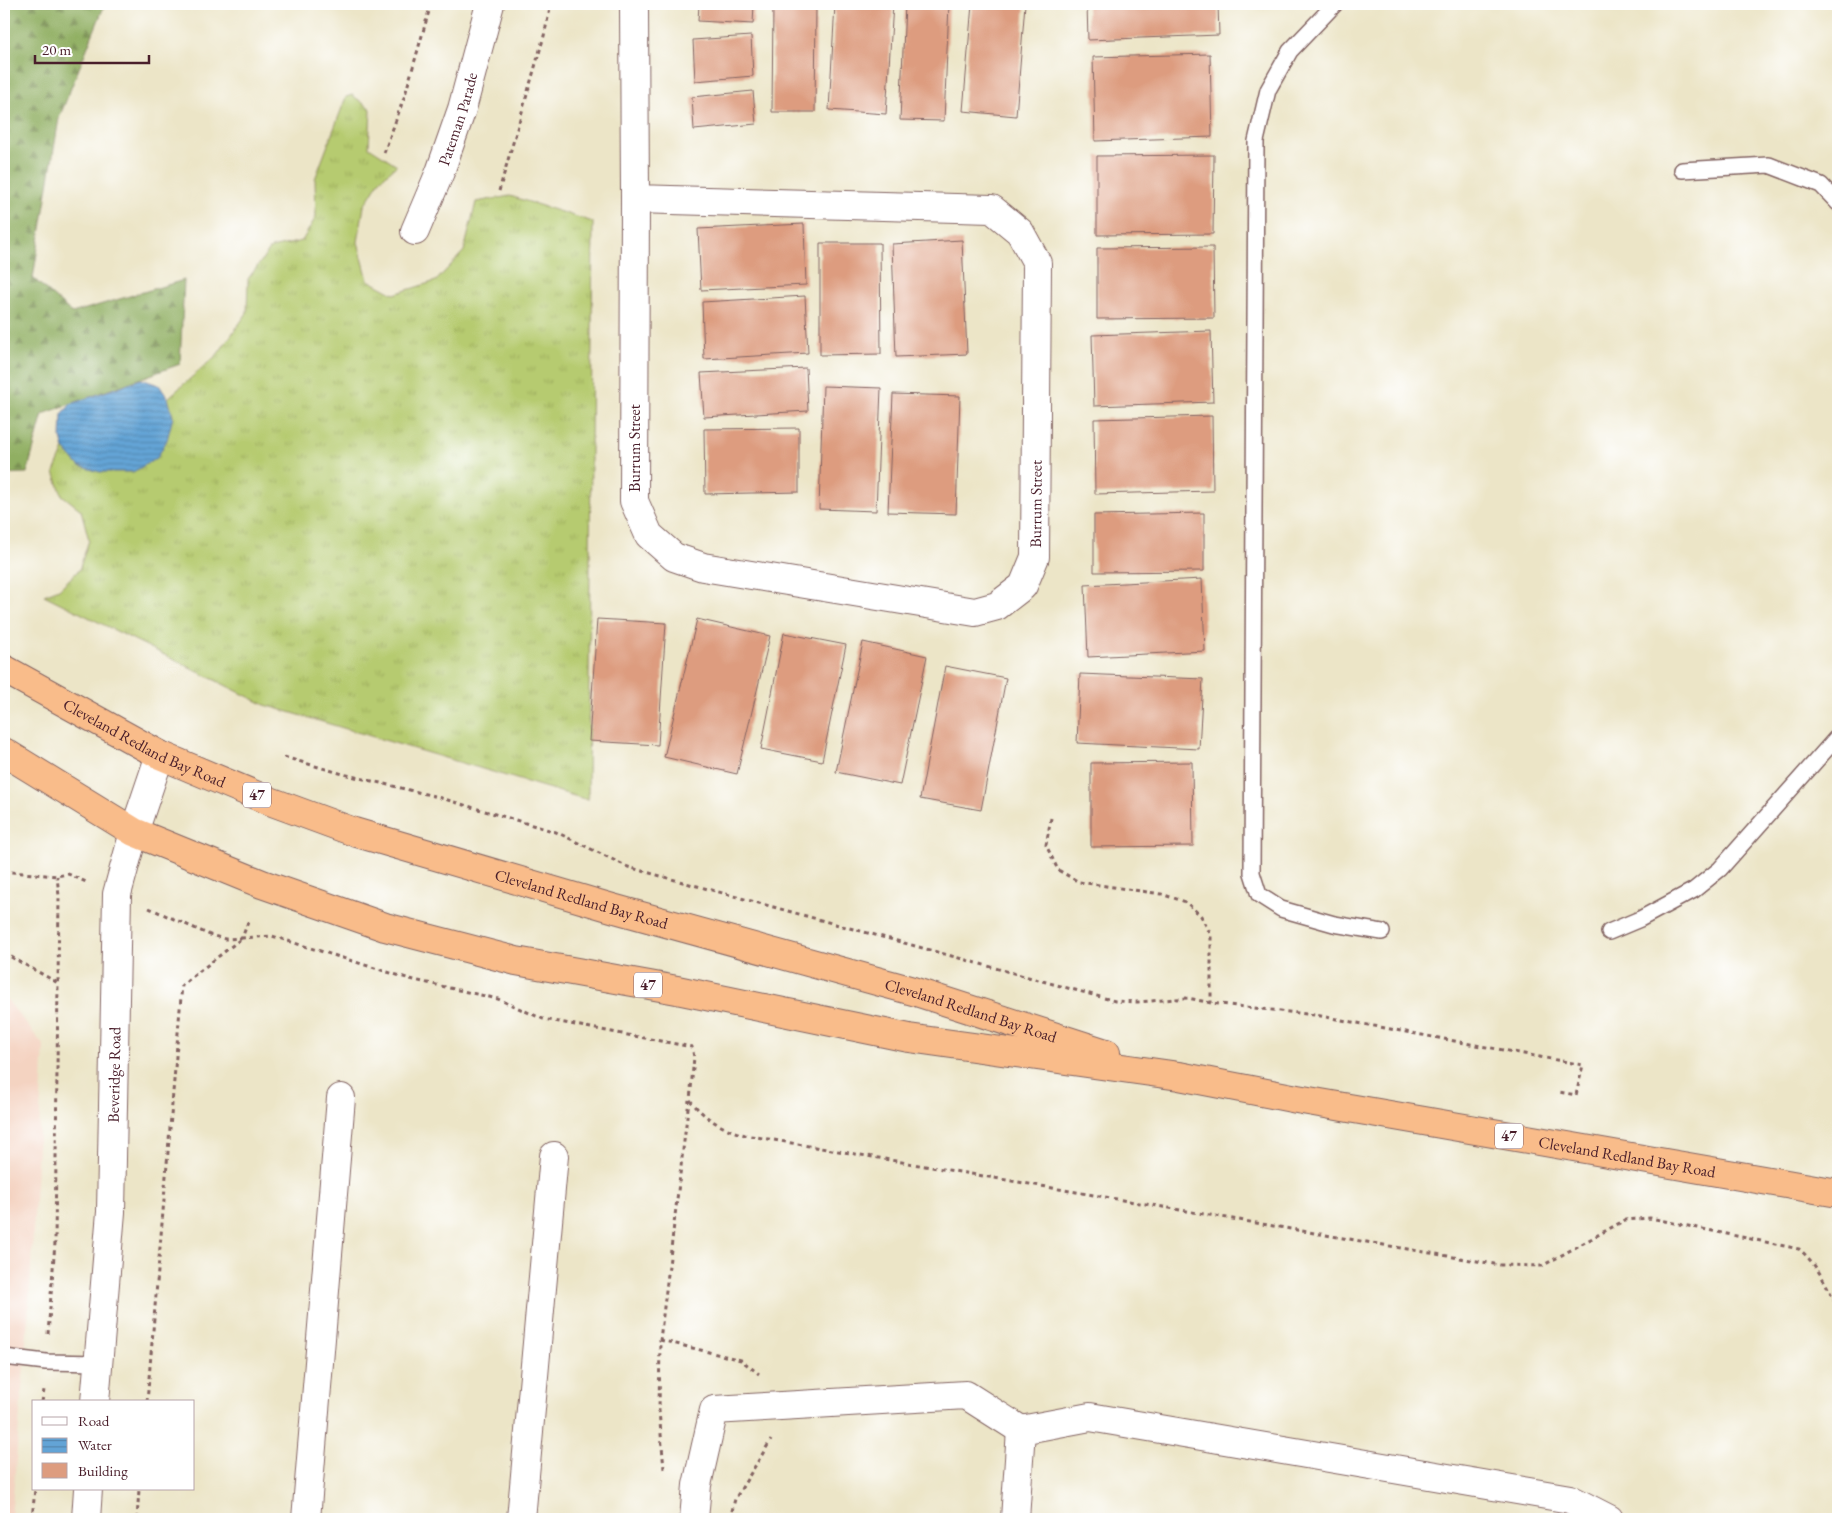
<svg xmlns="http://www.w3.org/2000/svg" width="1842" height="1523" viewBox="0 0 1842 1523" font-family="'EB Garamond',serif">
<style>
.built{fill:#f4d3c1}
.grass{fill:url(#grass-tufts);stroke:#80754d}
.forest{fill:url(#forest-firs);stroke:#6d6746}
.water{fill:url(#water-rules);stroke:#566280}
.building{fill:#dd9c7f}
.lines{fill:none;stroke-linecap:round;stroke-linejoin:round}
.service-casing{stroke:#836462;stroke-width:18}
.minor-casing{stroke:#836462;stroke-width:30}
.trunk-casing{stroke:#836462;stroke-width:30}
.path{stroke:#836462;stroke-width:3;stroke-dasharray:4 4;stroke-linecap:butt}
.service{stroke:#fff;stroke-width:15}
.minor{stroke:#fff;stroke-width:28}
.trunk{stroke:#f9bc8a;stroke-width:28}
.labels{text-anchor:middle;stroke-width:4;stroke-linejoin:round;paint-order:stroke}
.shield{fill:#fff;stroke:#80626b;stroke-width:1}
.shield-label{font-size:15px;font-weight:bold;fill:#4a1f2b}
.street-label{font-size:16px;fill:#4a1f2b;stroke:#fff}
</style>
<defs>
<pattern id="grass-tufts" width="24" height="20" patternUnits="userSpaceOnUse" patternTransform="scale(1.25)"><rect width="24" height="20" fill="#b6cb6f"/><path d="M3 7l-1-3M5 7V3M7 7l1-3M15 17l-1-3M17 17v-4M19 17l1-3" fill="none" stroke="#9eae60"/></pattern>
<pattern id="forest-firs" width="22" height="20" patternUnits="userSpaceOnUse" patternTransform="scale(1.25)"><rect width="22" height="20" fill="#90af62"/><path d="M5 1l3.5 6h-7zM16 11l3.5 6h-7z" fill="#788e51"/></pattern>
<pattern id="water-rules" width="6" height="5" patternUnits="userSpaceOnUse" patternTransform="scale(1.25)"><rect width="6" height="5" fill="#63a4d6"/><path d="M0 2.5h6" fill="none" stroke="#5485ae"/></pattern>
</defs>
<rect width="100%" height="100%" fill="#fff"/>
<filter id="ink" filterUnits="userSpaceOnUse"><feTurbulence type="fractalNoise" baseFrequency=".02" numOctaves="2"/><feDisplacementMap in="SourceGraphic" scale="10" xChannelSelector="R" yChannelSelector="G"/><feConvolveMatrix kernelMatrix="1 2 1 2 8 2 1 2 1" color-interpolation-filters="sRGB"/></filter>
<filter id="wash" filterUnits="userSpaceOnUse"><feTurbulence type="fractalNoise" baseFrequency=".0096" numOctaves="4" result="noise"/><feDisplacementMap in="SourceGraphic" scale="20" xChannelSelector="R" yChannelSelector="G"/><feGaussianBlur stdDeviation="1.12" result="paint"/><feColorMatrix in="noise" values="0 0 0 0 0 0 0 0 0 0 0 0 0 0 0 0 0 1.4 0 .05"/><feComposite in="paint" operator="in"/></filter>
<g filter="url(#wash)">
<rect width="100%" height="100%" fill="#ece5c7"/>
<polygon class="built" points="4,996 44,1046 28,1319 11,1519 4,1519"/>
<polygon class="grass" points="352,95 371,109 369,147 397,165 380,180 364,206 358,242 368,280 394,294 436,281 464,251 476,202 510,196 593,222 588,800 265,705 44,595 59,589 79,570 89,540 81,510 62,495 54,472 64,449 79,466 173,417 168,398 217,355 247,313 248,279 271,248 302,241 316,217 315,179 346,97"/>
<polygon class="forest" points="4,4 105,4 59,118 33,278 72,313 184,280 180,364 43,414 27,473 4,474"/>
<polygon class="water" points="141,379 159,385 168,398 173,417 167,440 157,458 133,472 100,472 79,466 64,449 61,438 62,414 71,404"/>
<g id="blocks">
<g class="building">
<polygon points="699,4 754,4 753,24 698,21"/>
<polygon points="835,4 893,4 886,114 829,110"/>
<polygon points="905,4 949,4 944,121 900,120"/>
<polygon points="972,4 1025,4 1016,116 963,111"/>
<polygon points="1087,4 1218,4 1219,35 1088,40"/>
<polygon points="816,5 815,112 772,112 773,6"/>
<polygon points="751,36 753,76 695,81 693,40"/>
<polygon points="1210,54 1212,137 1095,141 1093,57"/>
<polygon points="753,91 756,124 694,130 692,97"/>
<polygon points="1214,155 1213,234 1097,235 1097,156"/>
<polygon points="804,224 806,285 701,290 698,229"/>
<polygon points="962,240 967,354 896,357 892,244"/>
<polygon points="820,243 880,243 881,354 820,355"/>
<polygon points="1213,247 1214,318 1097,319 1097,248"/>
<polygon points="805,296 808,353 704,359 702,302"/>
<polygon points="1211,331 1213,402 1094,406 1092,335"/>
<polygon points="806,368 808,411 704,417 701,373"/>
<polygon points="823,386 881,388 876,511 819,509"/>
<polygon points="893,394 960,396 956,514 888,512"/>
<polygon points="1212,416 1213,491 1095,494 1094,419"/>
<polygon points="799,428 799,492 705,494 704,429"/>
<polygon points="1204,513 1204,571 1094,572 1094,515"/>
<polygon points="1202,579 1205,651 1088,657 1085,585"/>
<polygon points="597,619 666,623 658,745 589,741"/>
<polygon points="697,619 770,636 737,774 664,757"/>
<polygon points="784,633 846,645 822,761 761,749"/>
<polygon points="863,642 927,656 900,785 836,772"/>
<polygon points="945,666 1006,678 981,810 920,799"/>
<polygon points="1080,674 1203,679 1199,749 1077,743"/>
<polygon points="1192,762 1193,846 1091,847 1091,763"/>
</g>
</g>
</g>
<g filter="url(#ink)">
<use href="#blocks" fill-opacity="0" stroke="#836462" stroke-width="1"/>
<g class="lines">
<defs>
<g id="service">
<polyline points="1335,4 1290,51 1268,90 1256,141 1252,873 1259,895 1281,909 1334,924 1382,932"/>
<polyline points="1682,170 1769,165 1821,185 1838,203"/>
<polyline points="1609,932 1640,919 1694,890 1720,869 1838,736"/>
<polyline points="4,1357 46,1362 99,1363"/>
</g>
<g id="minor">
<path id="s1" d="M634,4L635,199L634,501L649,535L674,557L703,567L975,612L997,606L1023,586L1035,557L1037,263L1020,232L992,209L635,199"/>
<path id="s2" d="M415,231L440,172L462,109L490,4"/>
<path id="s3" d="M95,1402L111,1212L117,894L134,832L160,755"/>
<polyline points="86,1519 88,1489"/>
<polyline points="306,1519 341,1098"/>
<polyline points="521,1519 554,1156"/>
<polyline points="694,1519 697,1485 714,1410 966,1395 1021,1430"/>
<polyline points="1015,1519 1021,1430 1090,1417 1570,1499 1609,1519"/>
</g>
<g id="trunk">
<path id="s4" d="M4,669L160,755L267,800L354,832L612,908L913,991L1106,1053"/>
<path id="s5" d="M4,752L134,832L262,884L385,927L516,961L677,990L909,1038L1179,1076L1297,1099L1838,1193"/>
</g>
</defs>
<use href="#service" class="service-casing"/>
<use href="#minor" class="minor-casing"/>
<use href="#trunk" class="trunk-casing"/>
<g class="path">
<polyline points="384,153 405,95 431,4"/>
<polyline points="499,191 544,36 551,4"/>
<polyline points="284,757 343,774 434,796 556,832 628,867 1115,1001 1138,1002 1188,998 1211,1003 1315,1015 1583,1065 1576,1095 1559,1092"/>
<polyline points="1051,818 1046,845 1058,870 1079,882 1161,894 1186,902 1201,916 1211,935 1211,1003"/>
<polyline points="4,875 11,872 57,876 68,874 86,882"/>
<polyline points="149,908 210,935 225,939 242,938"/>
<path d="M248,922L242,938L272,936L410,979L498,999L543,1019L692,1047L694,1057L690,1100C704,1118 722,1129 745,1135L1500,1265L1542,1266L1625,1220L1650,1218L1799,1249C1818,1265 1827,1286 1838,1308"/>
<polyline points="4,953 58,983"/>
<polyline points="48,1334 55,1243 59,896 57,876"/>
<polyline points="660,1340 741,1360 759,1374"/>
<polyline points="42,1402 44,1390"/>
<polyline points="147,1402 182,985 242,938"/>
<polyline points="664,1469 659,1411 660,1340 689,1100"/>
<polyline points="32,1519 35,1489"/>
<polyline points="137,1519 139,1489"/>
<polyline points="730,1519 735,1499 771,1440"/>
</g>
<use href="#service" class="service"/>
<use href="#minor" class="minor"/>
<use href="#trunk" class="trunk"/>
</g>
</g>
<g class="labels">
<g class="shield">
<rect x="243" y="782.5" width="28" height="25" rx="4"/>
<rect x="634" y="972.5" width="28" height="25" rx="4"/>
<rect x="1495" y="1123.5" width="28" height="25" rx="4"/>
</g>
<g class="shield-label">
<text x="257" y="800">47</text>
<text x="648" y="990">47</text>
<text x="1509" y="1141">47</text>
</g>
<g class="street-label">
<text dy="6" stroke="none"><textPath href="#s2" startOffset="120">Pateman Parade</textPath></text>
<text transform="translate(634 448) rotate(-90)" y="6">Burrum Street</text>
<text dy="6" stroke="none"><textPath href="#s1" startOffset="1014">Burrum Street</textPath></text>
<text dy="6" stroke="none"><textPath href="#s4" startOffset="159">Cleveland Redland Bay Road</textPath></text>
<text dy="6" stroke="none"><textPath href="#s4" startOffset="624">Cleveland Redland Bay Road</textPath></text>
<text dy="6" stroke="none"><textPath href="#s4" startOffset="1029">Cleveland Redland Bay Road</textPath></text>
<text dy="6" stroke="none"><textPath href="#s3" startOffset="328">Beveridge Road</textPath></text>
<text dy="6" stroke="none"><textPath href="#s5" startOffset="1685">Cleveland Redland Bay Road</textPath></text>
</g>
</g>
<rect width="1842" height="1523" fill="none" stroke="#fff" stroke-width="20"/>
<rect x="32" y="1400" width="162" height="90" fill="#ffffff" stroke="#b7a5aa"/>
<rect x="42" y="1417" width="25" height="8" fill="#ffffff" stroke="#b7a5aa"/>
<text x="78" y="1426" font-size="15" fill="#4a1f2b">Road</text>
<rect x="42" y="1438" width="25" height="15" fill="url(#water-rules)" stroke="#b7a5aa"/>
<text x="78" y="1450" font-size="15" fill="#4a1f2b">Water</text>
<rect x="42" y="1463" width="25" height="15" fill="#dd9c7f" stroke="#b7a5aa"/>
<text x="78" y="1476" font-size="15" fill="#4a1f2b">Building</text>
<path d="M35 55v8h114v-8" fill="none" stroke="#4a1f2b" stroke-width="2.5"/>
<text x="42" y="55" font-size="15" fill="#4a1f2b" stroke="#ffffff" stroke-width="4" paint-order="stroke">20 m</text>
</svg>
